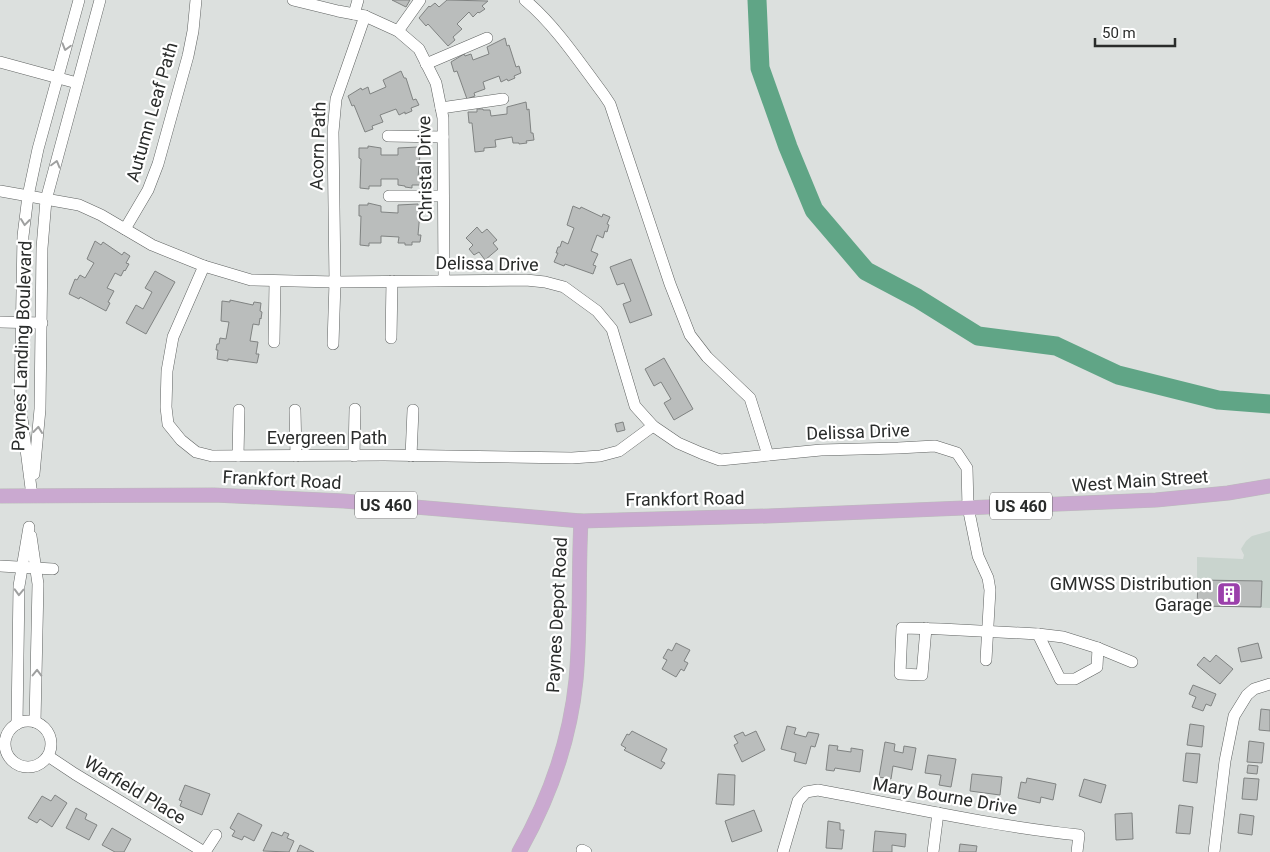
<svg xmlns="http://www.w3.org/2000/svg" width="1270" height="852" viewBox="0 0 1270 852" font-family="Roboto,sans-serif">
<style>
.built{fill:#c9d4ce}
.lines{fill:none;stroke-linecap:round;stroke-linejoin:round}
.river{stroke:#60a586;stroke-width:19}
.building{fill:#babdbc;stroke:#808382}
.minor-casing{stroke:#5f6261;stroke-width:12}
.major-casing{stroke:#bbb;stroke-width:15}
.minor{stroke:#fff;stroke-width:11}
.major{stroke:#caa9d0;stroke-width:14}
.oneway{stroke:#9fa0a0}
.labels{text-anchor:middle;stroke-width:4.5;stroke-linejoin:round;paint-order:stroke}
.shield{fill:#fff;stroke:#6a6b6b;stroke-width:1}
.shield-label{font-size:16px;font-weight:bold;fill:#2a2c2b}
.street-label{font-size:18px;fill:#2a2c2b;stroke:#fff}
.poi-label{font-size:18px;fill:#2a2c2b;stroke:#fff;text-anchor:end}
</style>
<rect width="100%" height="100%" fill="#dce0de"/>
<polygon class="built" points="1270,531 1270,608 1197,606 1197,557 1243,559 1244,555 1241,549 1246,541 1252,536"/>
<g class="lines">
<polyline class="river" points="757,0 760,68 788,147 814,210 866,271 917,298 978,336 1056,346 1118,375 1218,400 1270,404"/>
</g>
<g class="building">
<polygon points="392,0 410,0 406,7"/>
<polygon points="447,0 488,1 482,6 485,9 479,13 478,12 473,17 469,12 457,24 462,29 453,37 455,40 448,46 428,24 426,26 419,18 429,6 430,7 435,3 439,7"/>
<polygon points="505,38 507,46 509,45 516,67 519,66 521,73 514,76 515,78 508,81 507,79 501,82 499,76 483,82 485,89 474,93 475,96 467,99 457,71 454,72 451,62 464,54 465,56 471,54 473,60 489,54 487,47"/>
<polygon points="401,71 404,78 406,78 413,100 416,99 419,105 411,108 412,111 405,114 405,112 399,115 396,109 380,115 383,122 372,126 373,129 365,132 354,105 352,106 348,96 361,88 362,90 368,87 370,94 386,87 383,80"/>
<polygon points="526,102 527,110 529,109 531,133 533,133 534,140 526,141 527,143 519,144 519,143 513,143 512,137 495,140 496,147 484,148 484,151 475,152 472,123 469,123 468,112 477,112 477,109 483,109 483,110 490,110 491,116 507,114 507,107"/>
<polygon points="368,146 381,148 381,155 398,155 398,148 418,147 418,154 420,154 418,178 421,178 420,185 412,185 412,188 405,187 405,186 398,185 398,179 381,179 381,186 369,186 369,189 360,188 361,159 359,158 359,148 368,148"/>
<polygon points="368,203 381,206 381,212 398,213 398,205 418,204 418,212 420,212 418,235 421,235 420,242 412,242 412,245 405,245 405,243 398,243 399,237 381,236 381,243 369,243 369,246 360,245 361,216 359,216 359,205 368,205"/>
<polygon points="573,206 580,209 581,207 602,217 603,214 610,217 607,224 609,225 607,232 605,231 603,238 597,235 591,251 598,254 593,265 596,266 593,274 565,264 564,266 554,262 558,253 556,253 558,247 560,247 562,241 568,244 574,228 567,225"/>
<polygon points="477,227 482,233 487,229 497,240 493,243 498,249 485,260 479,252 474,255 469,249 473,245 466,238"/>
<polygon points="95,241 101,245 103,242 122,255 124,252 130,256 126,263 129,264 125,271 124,270 121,276 115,273 107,288 114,291 108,302 110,303 106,311 80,297 79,299 69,294 75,279 77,280 80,275 85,278 94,263 87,259"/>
<polygon points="631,259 652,315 630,323 623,304 631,301 624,283 617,285 610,267"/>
<polygon points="155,271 175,282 146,334 126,323 136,305 143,309 152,292 145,288"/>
<polygon points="230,300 253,305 254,302 261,303 260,311 262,312 261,319 260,318 259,325 253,324 250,341 258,342 256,354 259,354 257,363 228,359 228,361 217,359 218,350 216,350 217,344 219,344 220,338 226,339 229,322 221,321 222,301 230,302"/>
<polygon points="664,358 693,409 674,420 664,403 671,399 661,382 654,386 645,369"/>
<polygon points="623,422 625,430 617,432 615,424"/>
<polygon points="1198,580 1262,581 1261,607 1197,606"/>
<polygon points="676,643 690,650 684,661 688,663 684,671 681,669 676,677 662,669 667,660 663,658 668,649 672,651"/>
<polygon points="1258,643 1262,658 1241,662 1238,648"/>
<polygon points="1216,655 1233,669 1220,684 1197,665 1204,657 1210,662"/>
<polygon points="1193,685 1216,694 1211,706 1206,704 1203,711 1192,707 1196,697 1189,694"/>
<polygon points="1261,709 1270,710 1270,731 1259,730"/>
<polygon points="1190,724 1204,726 1202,747 1187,745"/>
<polygon points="787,726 796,728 794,734 806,737 808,732 819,734 815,747 811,746 806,764 794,761 796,753 781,749"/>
<polygon points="632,731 667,749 661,761 665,763 661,769 624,750 626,748 621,745 627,734 629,735"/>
<polygon points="756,731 765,750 742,762 734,745 738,743 734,736 743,732 745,736"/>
<polygon points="1249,741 1264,743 1262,763 1247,762"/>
<polygon points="885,742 895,744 894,751 903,753 904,746 916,748 912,770 893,766 891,779 879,777"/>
<polygon points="829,745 838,746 837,750 851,752 851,748 863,750 860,772 835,768 834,771 826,770"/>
<polygon points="1186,753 1200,754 1197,783 1183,781"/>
<polygon points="928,755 956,759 951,787 939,785 941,775 925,773"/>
<polygon points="1248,765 1258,766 1257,774 1247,773"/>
<polygon points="718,774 735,775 734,805 716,804"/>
<polygon points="972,774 1002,777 1000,795 970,791"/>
<polygon points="1027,778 1056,784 1053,800 1041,797 1040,803 1018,798 1021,782 1026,783"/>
<polygon points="1244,778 1259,779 1257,800 1242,799"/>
<polygon points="1084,779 1106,785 1101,803 1079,796"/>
<polygon points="185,785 210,794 202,815 180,806 182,801 179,800"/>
<polygon points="55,795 67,803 52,827 40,819 37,823 28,818 42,796 51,801"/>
<polygon points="1179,805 1193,807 1190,834 1176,833"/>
<polygon points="76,808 87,814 85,819 97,825 89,840 66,828"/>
<polygon points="754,810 762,831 732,842 725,821"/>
<polygon points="238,813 262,825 254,841 244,836 242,840 232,836 235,831 230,828"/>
<polygon points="1132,813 1133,839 1116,840 1115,814"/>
<polygon points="1240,814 1254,816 1252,835 1238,833"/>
<polygon points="828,821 840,823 840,830 844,830 842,849 826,848"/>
<polygon points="112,828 131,839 124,852 115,852 102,845"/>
<polygon points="875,831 906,834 905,847 892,845 892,852 873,852"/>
<polygon points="272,832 282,836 284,832 289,834 287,838 294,841 289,852 263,851"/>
<polygon points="960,844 977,846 976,852 959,852"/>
<polygon points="300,845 314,852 297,852"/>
</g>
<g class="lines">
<defs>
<g id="minor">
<polyline points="293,0 338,11 365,16 398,31 419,49 436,83 443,118 444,280"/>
<path d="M525,0C556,26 580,63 604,95L610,104L670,284L690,335L707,357L750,398L768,455"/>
<polyline points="354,14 358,0"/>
<polyline points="398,31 420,0"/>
<polyline points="0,62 77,83"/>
<polyline points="426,64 487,38"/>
<polyline points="441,108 503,99"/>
<polyline points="388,136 443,137"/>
<polyline points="0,191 79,205 101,215 152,245 204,266 251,280 335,282 526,280 545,282 564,287 597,311 612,329 635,406 653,426 678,443 701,453 720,460 821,450 898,448 935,446 957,453 967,468 968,507 978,556 988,578 990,590 986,660"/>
<polyline points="389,196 443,196"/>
<polyline points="125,229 148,190 158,164 188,56 193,31 196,0"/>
<polyline points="204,266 173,337 167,371 166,407 168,424 181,440 196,452 212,456 384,455 572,458 600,456 619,451 653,426"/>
<polyline points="0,322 42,323"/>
<polyline points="391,338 392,281"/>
<polyline points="274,342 275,282"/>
<polyline points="333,344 335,282 333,132 336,99 365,16"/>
<polyline points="295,410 296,456"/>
<polyline points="238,456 239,410"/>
<polyline points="354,456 355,409"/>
<polyline points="411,456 413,410"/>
<polyline points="34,474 40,409 42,248 46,200 100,0"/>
<polyline points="32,496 20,403 23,236 28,196 38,149 79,0"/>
<polyline points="31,536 38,584 35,722"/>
<polyline points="0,566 53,569"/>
<polyline points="926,628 922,675 900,674 902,628 941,629 1038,634 1063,637 1098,648 1132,662"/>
<polyline points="1038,634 1060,679 1075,679 1097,667 1098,648"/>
<circle cx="28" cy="744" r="23"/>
<polyline points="17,724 19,586 29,527"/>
<polyline points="48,756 75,774 204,852"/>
<polyline points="582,850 586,852"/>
<polyline points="205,852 216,835"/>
<path d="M783,852L798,801L806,792L818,790C905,806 991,826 1079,835L1077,852"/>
<polyline points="933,852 938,813"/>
<polyline points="1214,852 1225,761 1234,716 1247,695 1254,689 1270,684"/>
</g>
<g id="major">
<polyline points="0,496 214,495 344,501 581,521 768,516 1156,500 1228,493 1270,486"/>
<path d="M519,852C549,799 570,740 576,680C581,627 578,574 581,521"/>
</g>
</defs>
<use href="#minor" class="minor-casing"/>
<use href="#major" class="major-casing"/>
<use href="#minor" class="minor"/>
<use href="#major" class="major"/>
</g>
<defs><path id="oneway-chevron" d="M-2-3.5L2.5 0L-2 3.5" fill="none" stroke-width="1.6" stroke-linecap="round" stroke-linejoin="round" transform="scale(1.25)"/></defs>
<g class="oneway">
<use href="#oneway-chevron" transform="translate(66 47) rotate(106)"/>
<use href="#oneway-chevron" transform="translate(56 164) rotate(-75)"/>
<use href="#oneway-chevron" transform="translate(25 222) rotate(97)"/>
<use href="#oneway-chevron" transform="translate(38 430) rotate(-84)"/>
<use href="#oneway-chevron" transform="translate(19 592) rotate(92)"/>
<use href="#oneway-chevron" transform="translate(37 673) rotate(-89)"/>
</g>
<defs>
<symbol id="building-square" viewBox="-11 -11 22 22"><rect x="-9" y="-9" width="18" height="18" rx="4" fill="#9b40ab" stroke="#fff"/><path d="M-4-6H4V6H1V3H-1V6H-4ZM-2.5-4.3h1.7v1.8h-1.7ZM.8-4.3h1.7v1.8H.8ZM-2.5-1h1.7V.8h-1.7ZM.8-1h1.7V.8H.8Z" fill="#fff"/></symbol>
</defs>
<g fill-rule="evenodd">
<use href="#building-square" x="1215" y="580" width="28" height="28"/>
</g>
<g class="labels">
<g class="shield">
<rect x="355" y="491.5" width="62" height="27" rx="4"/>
<rect x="990" y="492.5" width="62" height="27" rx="4"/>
</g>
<g class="shield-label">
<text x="386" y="511">US 460</text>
<text x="1021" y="512">US 460</text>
</g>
<g class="street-label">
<text transform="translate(152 112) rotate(-74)" y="6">Autumn Leaf Path</text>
<text transform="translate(318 146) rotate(-88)" y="6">Acorn Path</text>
<text transform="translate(425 169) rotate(-91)" y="6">Christal Drive</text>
<text transform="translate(487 264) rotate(1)" y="6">Delissa Drive</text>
<text transform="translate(22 346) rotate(-88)" y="6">Paynes Landing Boulevard</text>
<text transform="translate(858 432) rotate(-2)" y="6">Delissa Drive</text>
<text x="327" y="444">Evergreen Path</text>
<text transform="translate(282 480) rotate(3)" y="6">Frankfort Road</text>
<text transform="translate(1140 481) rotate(-4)" y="6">West Main Street</text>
<text transform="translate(685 499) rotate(-1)" y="6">Frankfort Road</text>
<text transform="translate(557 615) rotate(-87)" y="6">Paynes Depot Road</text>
<text transform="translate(135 790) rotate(31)" y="6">Warfield Place</text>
<text transform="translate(945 796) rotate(10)" y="6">Mary Bourne Drive</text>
</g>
<g class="poi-label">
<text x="1212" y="590">GMWSS Distribution<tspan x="1212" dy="21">Garage</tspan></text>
</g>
</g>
<path d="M1095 38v8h80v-8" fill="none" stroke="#2a2c2b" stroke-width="2.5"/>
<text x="1102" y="38" font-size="15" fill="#2a2c2b" stroke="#ffffff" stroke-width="4" paint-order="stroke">50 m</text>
</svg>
